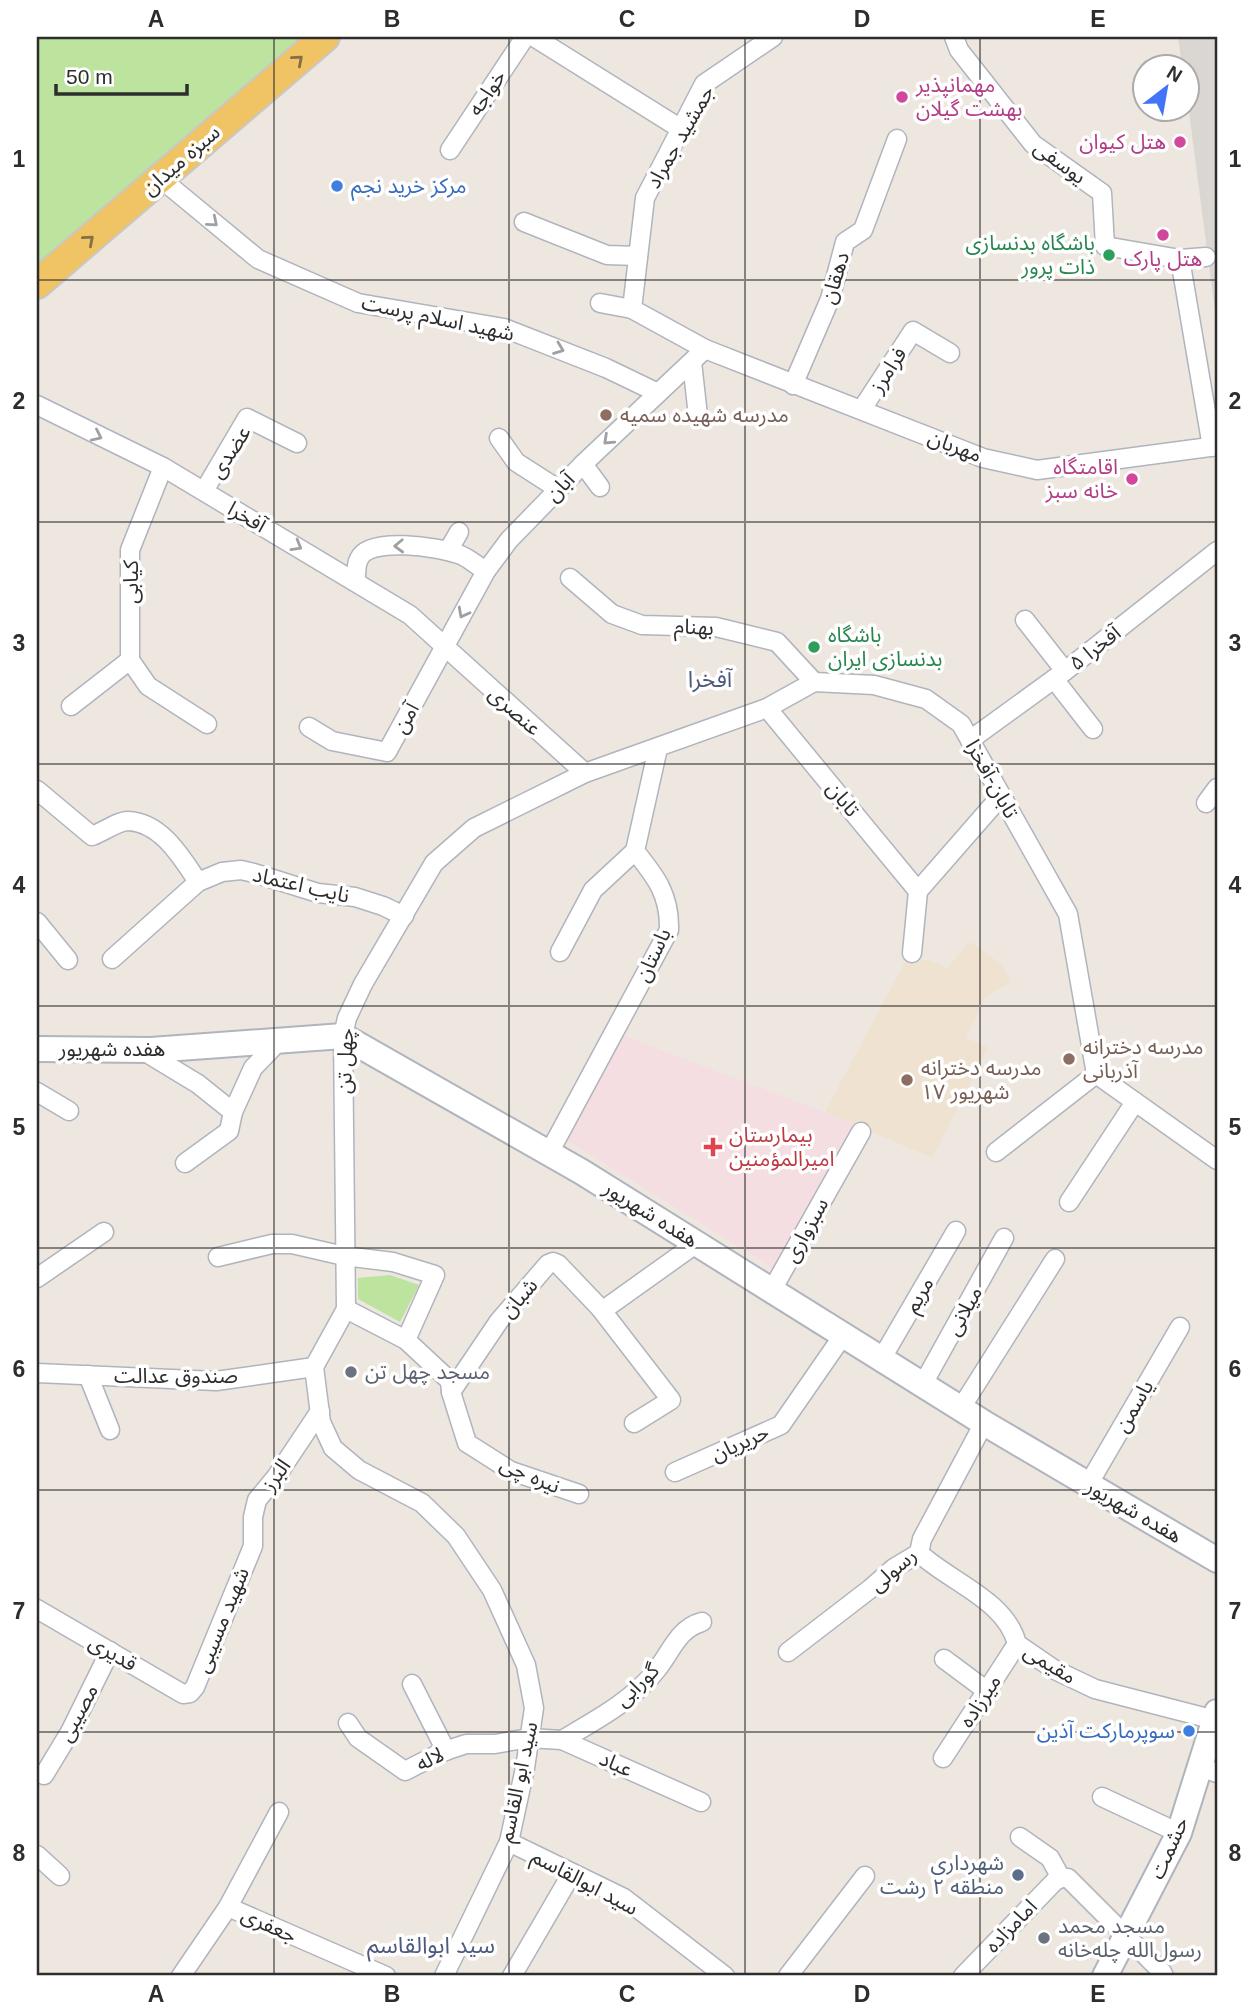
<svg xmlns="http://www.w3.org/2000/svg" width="1254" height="2013" viewBox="0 0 1254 2013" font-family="Helvetica,'Noto Sans Arabic',sans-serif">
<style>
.education{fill:#efe2d0}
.medical{fill:#f4dee1}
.green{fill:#bce49e}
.plaza{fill:#dad7d3}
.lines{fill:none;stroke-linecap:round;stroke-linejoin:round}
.street-casing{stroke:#b0b4bd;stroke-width:21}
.secondary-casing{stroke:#b0b4bd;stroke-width:28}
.primary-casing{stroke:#c8c8c8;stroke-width:32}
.street{stroke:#fff;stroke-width:18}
.secondary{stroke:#fff;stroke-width:24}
.primary{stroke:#f0c364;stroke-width:28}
.oneway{stroke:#857046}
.oneway2{stroke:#a0a0a0}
.grid{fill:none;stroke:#2d2d2d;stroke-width:2;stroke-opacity:0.55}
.hotel-dot{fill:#d1479c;stroke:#fff;stroke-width:2.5}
.shop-dot{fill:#3f7fe0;stroke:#fff;stroke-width:2.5}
.leisure-dot{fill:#2e9e5b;stroke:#fff;stroke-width:2.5}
.education-dot{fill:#8d6e63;stroke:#fff;stroke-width:2.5}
.health-dot{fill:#e0444e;stroke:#fff;stroke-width:2.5}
.worship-dot{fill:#6b7280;stroke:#fff;stroke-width:2.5}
.service-dot{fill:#5c6f8a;stroke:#fff;stroke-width:2.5}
.labels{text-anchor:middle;stroke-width:7;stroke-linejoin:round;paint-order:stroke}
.hotel-label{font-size:21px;fill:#b23c85;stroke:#fff;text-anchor:end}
.street-label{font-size:21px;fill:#2d2d2d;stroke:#fff}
.shop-label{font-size:21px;fill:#366cbe;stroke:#fff;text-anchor:start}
.leisure-label{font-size:21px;fill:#27864d;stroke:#fff;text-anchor:end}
.education-label{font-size:21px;fill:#785e54;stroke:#fff;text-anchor:start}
.health-label{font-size:21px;fill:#be3a42;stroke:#fff;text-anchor:start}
.worship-label{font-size:21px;fill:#5b616d;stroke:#fff;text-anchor:start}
.service-label{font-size:21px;fill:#4e5e75;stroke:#fff;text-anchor:end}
.neighbourhood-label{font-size:23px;fill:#4d5a7e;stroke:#fff}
.neatline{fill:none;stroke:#2d2d2d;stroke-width:2.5}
.grid-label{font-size:23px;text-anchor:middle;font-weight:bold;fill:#2d2d2d}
</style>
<rect width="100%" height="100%" fill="#eee7e0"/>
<polygon class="education" points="970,942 1001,964 1011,982 985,997 966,1038 988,1047 932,1158 825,1112 905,962 929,960 947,968"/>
<polygon class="medical" points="623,1035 860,1126 776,1270 565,1139"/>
<g class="green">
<polygon points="37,37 303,37 37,264"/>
<polygon points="390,1275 419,1285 400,1322 358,1299 358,1278"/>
</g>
<polygon class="plaza" points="1178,37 1217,37 1217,326 1188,105 1188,66 1182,66"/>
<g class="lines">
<defs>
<g id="street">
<polyline points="534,37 681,129"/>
<polyline points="773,37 704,84 645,198 632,309 705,349 983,458 1037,470 1217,446"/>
<polyline points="954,37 959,50 1033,144 1102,193 1105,246 1180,259 1206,257"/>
<polyline points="450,150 525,37"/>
<polyline points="160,178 258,259 358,303 504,328 606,368 658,393"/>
<polyline points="524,222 607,255 638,256"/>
<polyline points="1180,259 1212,447"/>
<polyline points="600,303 632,309"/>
<polyline points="692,362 698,416"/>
<polyline points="793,385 830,299 845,242 863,230 897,139"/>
<polyline points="37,405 163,467 410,615 585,773"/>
<polyline points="862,409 913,331 950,353"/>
<polyline points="499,438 516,462 558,489"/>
<polyline points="583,464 600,487"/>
<polyline points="204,491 247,418 297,443"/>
<polyline points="448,551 459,532"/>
<polyline points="570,578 612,614 642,625 716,627 777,642 814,682"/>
<path d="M356,580C356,574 356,564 359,559C368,536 439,547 458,554C468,557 477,566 486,571"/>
<polyline points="1025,620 1065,671"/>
<polyline points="130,660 148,686 207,724"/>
<polyline points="1054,679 1093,729"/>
<polyline points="71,706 130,660 130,550 163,467"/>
<polyline points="767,708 918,891"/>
<polyline points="309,727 332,741 387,752 486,571 509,540 583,464 705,349"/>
<polyline points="970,740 1065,671 1217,551"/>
<path d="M37,790L92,836C103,832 118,821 128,821C161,822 182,858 198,882"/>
<polyline points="1206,803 1217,788"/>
<polyline points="918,891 1001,796"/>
<polyline points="37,922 68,960"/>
<polyline points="560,952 593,890 635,851"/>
<polyline points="912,953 918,891"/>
<polyline points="112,959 198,882 222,872 241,870 254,873 318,893 355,897 383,906 404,916"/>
<polyline points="142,1050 198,1084 233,1112 253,1068 279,1041"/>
<polyline points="37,1092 69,1111"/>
<polyline points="996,1152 1096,1074"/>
<path d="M549,1153L669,930C670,895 656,877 635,851L658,748"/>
<polyline points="185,1163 229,1131 233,1112"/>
<polyline points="1069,1202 1135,1102"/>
<polyline points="218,1257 272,1244 292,1244 344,1256 393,1262 435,1275 406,1340"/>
<polyline points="37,1278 104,1232"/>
<polyline points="772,1290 861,1132"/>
<polyline points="600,1308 671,1400 634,1423"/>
<polyline points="346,1309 406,1340 450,1381 451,1392 467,1443 511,1471 579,1494"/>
<polyline points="882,1358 956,1231"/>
<polyline points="314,1367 346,1309 343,1036 347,1018 363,984 434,863 474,828 585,773 767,708 814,682 874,685 926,699 961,724 1068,914 1096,1074 1217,1160"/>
<polyline points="314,1367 321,1422 333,1448 359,1470 422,1503 456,1536 492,1590 526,1665 534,1708 525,1768 509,1842 444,1976"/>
<polyline points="37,1373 216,1381 314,1367"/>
<polyline points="88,1375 110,1430"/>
<polyline points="923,1384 1004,1238"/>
<polyline points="451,1392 499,1321 548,1264 553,1262 558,1264 600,1308 606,1308 697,1243"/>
<polyline points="961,1408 1055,1259"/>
<polyline points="675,1472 781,1425 844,1334"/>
<polyline points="1088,1485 1180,1327"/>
<path d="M919,1553C950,1582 1006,1600 1017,1644L1055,1670L1095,1689L1215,1720"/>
<polyline points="37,1609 183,1694 190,1693 195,1687 253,1546 253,1517 257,1500 276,1477 320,1411"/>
<polyline points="788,1652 870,1589 894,1568 919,1553 922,1539 984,1423"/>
<polyline points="944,1659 987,1691"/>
<polyline points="412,1684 446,1751"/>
<polyline points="348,1723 358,1738 405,1771 442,1752 466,1744 495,1744 529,1738 562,1740 701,1802"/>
<path d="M562,1740C596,1720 634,1700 658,1668C672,1650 679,1628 702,1622"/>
<polyline points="943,1758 1017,1644"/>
<polyline points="1200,1767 1217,1773"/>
<polyline points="44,1775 70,1732 110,1651"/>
<polyline points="1102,1797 1179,1833"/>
<polyline points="1020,1837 1050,1858 1061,1878"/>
<polyline points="509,1842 624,1898 725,1976"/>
<polyline points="37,1855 60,1876"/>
<polyline points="1061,1878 1068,1878 1162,1972 1164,1976"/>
<polyline points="228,1907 279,1812"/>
<polyline points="181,1976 228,1907 386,1976"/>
<polyline points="512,1976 572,1873"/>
<polyline points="788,1976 865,1876"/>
<polyline points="963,1976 1055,1881 1061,1878"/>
</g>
<g id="secondary">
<polyline points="37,1049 151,1050 343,1036 582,1172 984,1423 1217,1560"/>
<polyline points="1105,1976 1179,1833 1217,1712"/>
</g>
<polyline id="primary" points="37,284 325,37"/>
</defs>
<use href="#street" class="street-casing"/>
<use href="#secondary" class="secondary-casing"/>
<use href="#primary" class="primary-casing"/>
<use href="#street" class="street"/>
<use href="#secondary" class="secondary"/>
<use href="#primary" class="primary"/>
</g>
<defs><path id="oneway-chevron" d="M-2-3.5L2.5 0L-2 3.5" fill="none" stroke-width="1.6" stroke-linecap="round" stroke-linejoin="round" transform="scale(1.75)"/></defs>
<g class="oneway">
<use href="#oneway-chevron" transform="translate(298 60) rotate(-41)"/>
<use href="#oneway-chevron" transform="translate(89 240) rotate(-41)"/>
</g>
<g class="oneway2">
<use href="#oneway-chevron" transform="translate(213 222) rotate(40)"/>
<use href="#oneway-chevron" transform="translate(559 349) rotate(21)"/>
<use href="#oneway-chevron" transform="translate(97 436) rotate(25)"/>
<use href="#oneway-chevron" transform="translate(608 440) rotate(137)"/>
<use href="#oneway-chevron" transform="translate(297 546) rotate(30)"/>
<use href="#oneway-chevron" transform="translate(399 546) rotate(178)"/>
<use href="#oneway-chevron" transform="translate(463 613) rotate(118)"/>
</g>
<path class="grid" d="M274,37V1976M509,37V1976M745,37V1976M980,37V1976M37,280H1217M37,522H1217M37,764H1217M37,1006H1217M37,1248H1217M37,1490H1217M37,1732H1217"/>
<g class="hotel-dot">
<circle cx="902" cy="97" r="7"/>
<circle cx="1180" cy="142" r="7"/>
<circle cx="1163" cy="235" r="7"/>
<circle cx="1132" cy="479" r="7"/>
</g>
<g class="shop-dot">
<circle cx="337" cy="186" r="7"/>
<circle cx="1189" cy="1731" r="7"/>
</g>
<g class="leisure-dot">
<circle cx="1109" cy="255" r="7"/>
<circle cx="814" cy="647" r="7"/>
</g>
<g class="education-dot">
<circle cx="606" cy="415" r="7"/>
<circle cx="1069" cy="1059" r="7"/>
<circle cx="907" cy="1080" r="7"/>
</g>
<path class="health-dot" d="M709.5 1136.5h7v7h7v7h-7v7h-7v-7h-7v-7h7z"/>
<g class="worship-dot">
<circle cx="351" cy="1372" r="7"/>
<circle cx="1044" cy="1938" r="7"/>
</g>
<circle class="service-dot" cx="1018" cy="1875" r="7"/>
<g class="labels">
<g class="hotel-label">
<text x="916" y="92" text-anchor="start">مهمانپذیر<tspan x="916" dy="24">بهشت گیلان</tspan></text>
<text x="1166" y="149">هتل کیوان</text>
<text x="1163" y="266" text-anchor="middle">هتل پارک</text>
<text x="1118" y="474">اقامتگاه<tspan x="1118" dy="24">خانه سبز</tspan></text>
</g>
<g class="street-label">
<text transform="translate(487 93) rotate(-56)" y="7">خواجه</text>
<text transform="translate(680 137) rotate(-60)" y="7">جمشید جمراد</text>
<text transform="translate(181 160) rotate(-41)" y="7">سبزه میدان</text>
<text transform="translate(1060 162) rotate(36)" y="7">یوسفی</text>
<text transform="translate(835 278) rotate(-73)" y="7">دهقان</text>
<text transform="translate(438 318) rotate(12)" y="7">شهید اسلام پرست</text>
<text transform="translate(888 370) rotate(-57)" y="7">فرامرز</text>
<text transform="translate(955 446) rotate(21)" y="7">مهربان</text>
<text transform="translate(230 452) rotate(-57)" y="7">عضدی</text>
<text transform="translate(560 487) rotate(-46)" y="7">آبان</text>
<text transform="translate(247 517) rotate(30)" y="7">آفخرا</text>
<text transform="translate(131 582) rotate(-90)" y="7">کیابی</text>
<text transform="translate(694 627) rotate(3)" y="7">بهنام</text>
<text transform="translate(1095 648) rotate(-38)" y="7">آفخرا ۵</text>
<text transform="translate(515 711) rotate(42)" y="7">عنصری</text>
<text transform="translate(406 718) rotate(-61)" y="7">آمن</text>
<text transform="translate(992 779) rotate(61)" y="7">تابان-آفخرا</text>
<text transform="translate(843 799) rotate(51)" y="7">تابان</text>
<text transform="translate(301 885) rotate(13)" y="7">نایب اعتماد</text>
<text transform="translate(653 955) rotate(-65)" y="7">باستان</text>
<text x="112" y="1056">هفده شهریور</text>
<text transform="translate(345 1061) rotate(-88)" y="7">چهل تن</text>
<text transform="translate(651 1214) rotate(32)" y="7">هفده شهریور</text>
<text transform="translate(806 1230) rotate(-61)" y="7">سبزواری</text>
<text transform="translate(919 1295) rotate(-60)" y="7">مریم</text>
<text transform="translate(519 1298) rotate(-49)" y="7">شبان</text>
<text transform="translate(964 1311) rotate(-61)" y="7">میلانی</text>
<text x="176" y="1383">صندوق عدالت</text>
<text transform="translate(1134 1406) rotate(-60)" y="7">یاسمن</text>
<text transform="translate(740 1443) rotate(-24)" y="7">حریریان</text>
<text transform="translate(276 1475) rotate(-54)" y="7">البرز</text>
<text transform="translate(530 1475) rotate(23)" y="7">نیره چی</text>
<text transform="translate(1134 1511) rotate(30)" y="7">هفده شهریور</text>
<text transform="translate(893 1570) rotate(-41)" y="7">رسولی</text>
<text transform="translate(222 1620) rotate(-68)" y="7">شهید مسیبی</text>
<text transform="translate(113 1653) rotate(30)" y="7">قدیری</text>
<text transform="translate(1050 1664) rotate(31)" y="7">مقیمی</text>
<text transform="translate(637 1685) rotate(-44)" y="7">گورابی</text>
<text transform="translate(980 1701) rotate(-57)" y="7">میرزاده</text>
<text transform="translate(78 1713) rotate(-62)" y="7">مصیبی</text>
<text transform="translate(430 1759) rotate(-26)" y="7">لاله</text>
<text transform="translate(616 1764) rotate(24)" y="7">عباد</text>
<text transform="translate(518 1782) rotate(-78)" y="7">سید ابو القاسم</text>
<text transform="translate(1169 1848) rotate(-66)" y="7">حشمت</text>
<text transform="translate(585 1882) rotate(28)" y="7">سید ابوالقاسم</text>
<text transform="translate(269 1925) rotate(24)" y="7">جعفری</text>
<text transform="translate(1011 1926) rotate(-46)" y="7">امامزاده</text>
</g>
<g class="shop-label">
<text x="351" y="193">مرکز خرید نجم</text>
<text x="1175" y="1738" text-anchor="end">سوپرمارکت آذین</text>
</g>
<g class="leisure-label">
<text x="1095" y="250">باشگاه بدنسازی<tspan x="1095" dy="24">ذات پرور</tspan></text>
<text x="828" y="642" text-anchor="start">باشگاه<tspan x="828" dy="24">بدنسازی ایران</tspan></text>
</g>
<g class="education-label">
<text x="620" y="422">مدرسه شهیده سمیه</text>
<text x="1083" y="1054">مدرسه دخترانه<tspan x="1083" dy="24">آذربانی</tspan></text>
<text x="921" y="1075">مدرسه دخترانه<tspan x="921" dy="24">۱۷ شهریور</tspan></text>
</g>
<g class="health-label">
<text x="729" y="1142">بیمارستان<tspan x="729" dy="24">امیرالمؤمنین</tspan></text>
</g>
<g class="worship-label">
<text x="365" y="1379">مسجد چهل تن</text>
<text x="1058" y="1933">مسجد محمد<tspan x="1058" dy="24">رسول‌‌الله چله‌خانه</tspan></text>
</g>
<g class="service-label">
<text x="1004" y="1870">شهرداری<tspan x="1004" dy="24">منطقه ۲ رشت</tspan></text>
</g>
<g class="neighbourhood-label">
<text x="710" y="687">آفخرا</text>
<text x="431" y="1953">سید ابوالقاسم</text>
</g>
</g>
<rect width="1254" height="2013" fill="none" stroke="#ffffff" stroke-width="77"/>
<g transform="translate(1166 88) rotate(31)"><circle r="33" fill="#ffffff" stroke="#ababab" stroke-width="2"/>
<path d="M0-5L12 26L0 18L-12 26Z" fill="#4374f8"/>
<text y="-10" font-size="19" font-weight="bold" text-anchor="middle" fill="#2d2d2d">N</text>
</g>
<path d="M56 84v10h131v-10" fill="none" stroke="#2d2d2d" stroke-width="3.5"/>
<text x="66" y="84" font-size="21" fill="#2d2d2d" stroke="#ffffff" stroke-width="5" paint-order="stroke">50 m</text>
<rect x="38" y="38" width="1178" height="1936" class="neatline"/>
<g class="grid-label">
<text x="156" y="27">A</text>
<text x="392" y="27">B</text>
<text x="627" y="27">C</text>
<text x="862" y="27">D</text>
<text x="1098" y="27">E</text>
<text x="19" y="167">1</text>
<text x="1235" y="167">1</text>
<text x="19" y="409">2</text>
<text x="1235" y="409">2</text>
<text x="19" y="651">3</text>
<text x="1235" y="651">3</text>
<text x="19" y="893">4</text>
<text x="1235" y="893">4</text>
<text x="19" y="1135">5</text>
<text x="1235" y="1135">5</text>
<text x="19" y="1377">6</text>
<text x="1235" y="1377">6</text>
<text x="19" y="1619">7</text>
<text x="1235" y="1619">7</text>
<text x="19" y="1861">8</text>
<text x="1235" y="1861">8</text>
<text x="156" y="2002">A</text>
<text x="392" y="2002">B</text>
<text x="627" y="2002">C</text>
<text x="862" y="2002">D</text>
<text x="1098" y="2002">E</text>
</g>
</svg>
